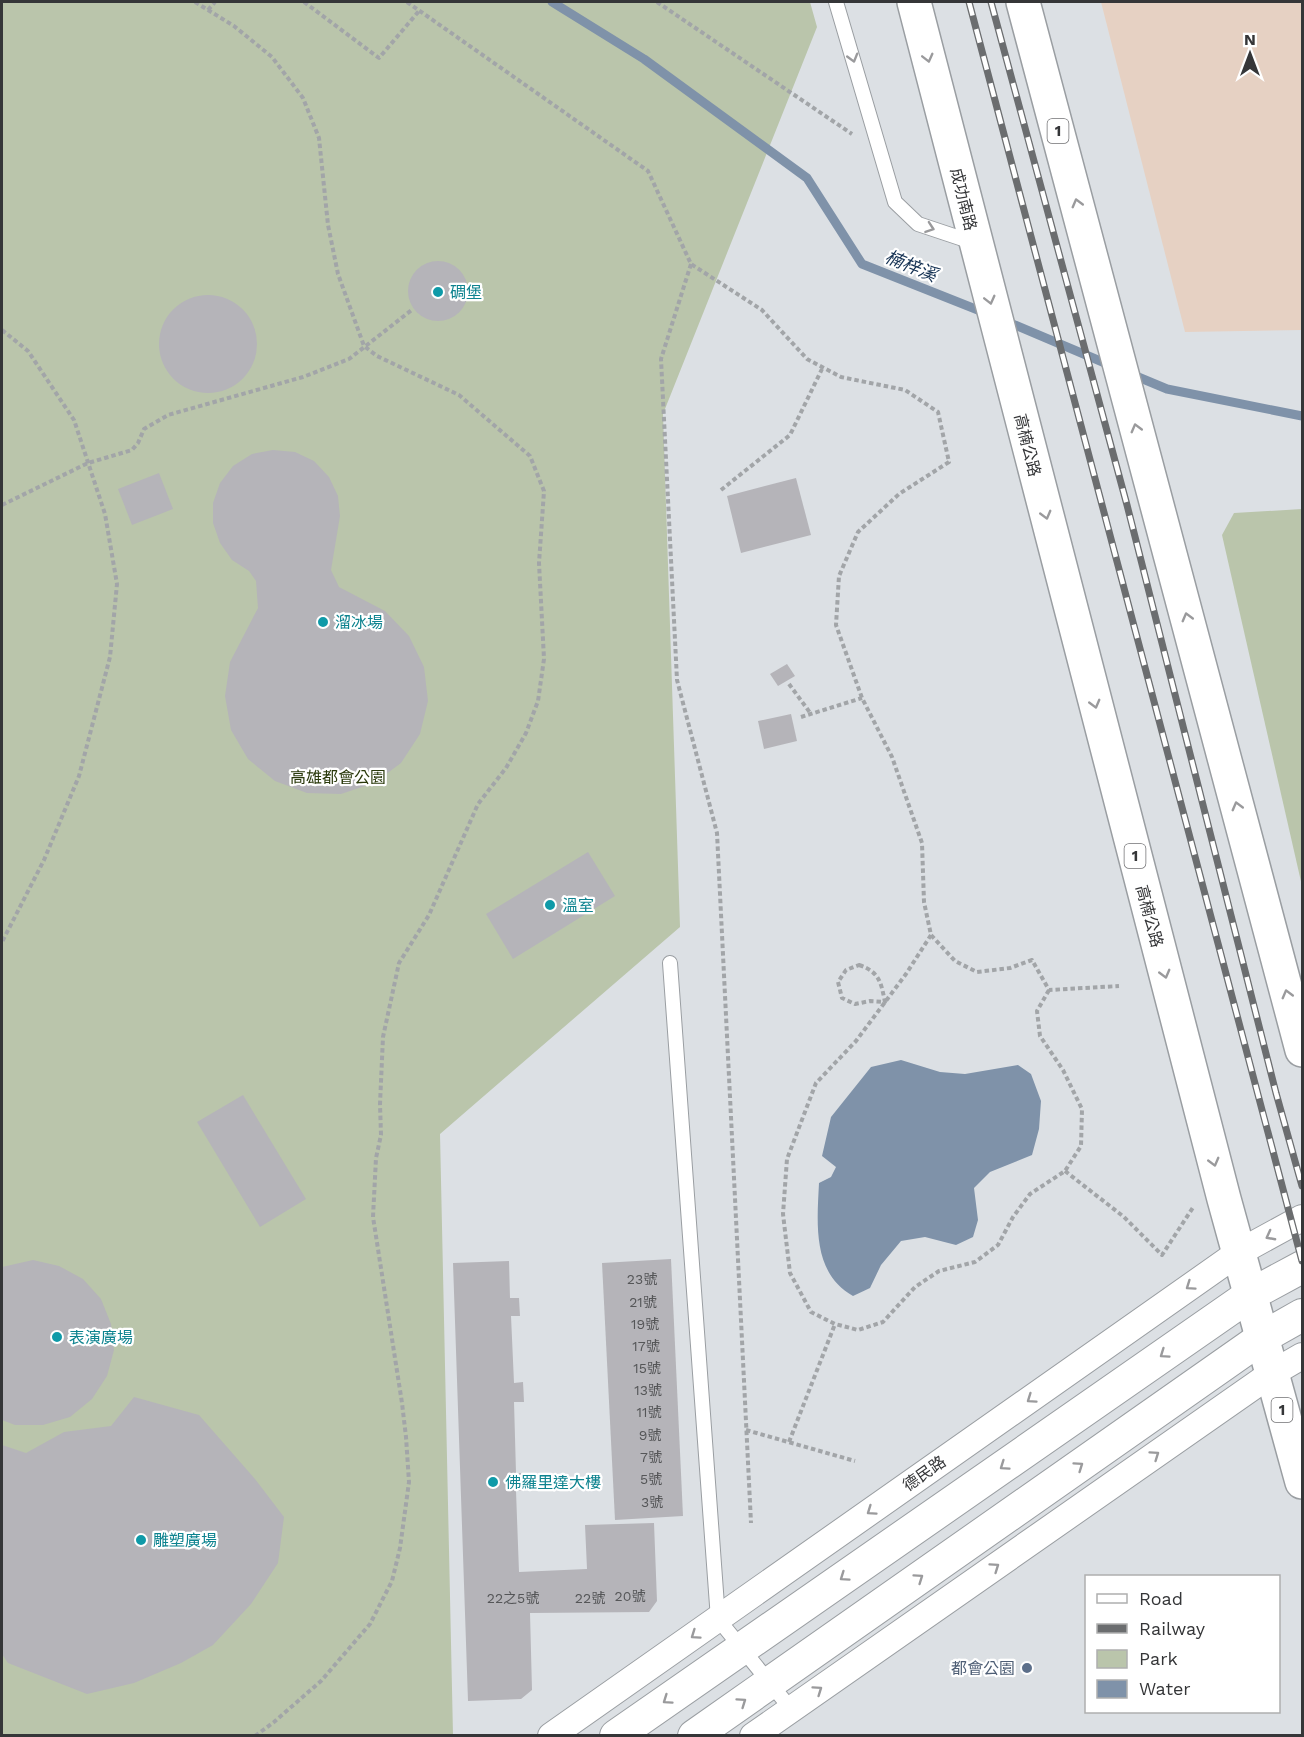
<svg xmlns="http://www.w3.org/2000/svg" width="1304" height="1737" viewBox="0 0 1304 1737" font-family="'Work Sans','Noto Sans TC',sans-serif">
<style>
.industrial{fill:#e6d1c3}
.green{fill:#bac5ab}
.water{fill:#7f92a9}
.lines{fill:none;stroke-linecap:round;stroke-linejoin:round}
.stream{stroke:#7f92a9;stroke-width:9}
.building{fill:#b5b4b9}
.service-casing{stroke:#9a9ea2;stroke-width:16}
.minor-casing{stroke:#9a9ea2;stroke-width:28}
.tertiary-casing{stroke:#9a9ea2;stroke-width:34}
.primary-casing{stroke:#9a9ea2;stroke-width:36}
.path{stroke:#a2a5a8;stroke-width:4;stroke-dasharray:4.5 3;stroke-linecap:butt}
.service{stroke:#fff;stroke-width:14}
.minor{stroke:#fff;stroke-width:26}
.tertiary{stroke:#fff;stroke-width:32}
.primary{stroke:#fff;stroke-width:33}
.rail-casing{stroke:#6b6d6f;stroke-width:7}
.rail{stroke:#fff;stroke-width:4.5;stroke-dasharray:14;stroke-linecap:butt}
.oneway{stroke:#9a9a9c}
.culture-dot{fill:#0f9aa8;stroke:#fff;stroke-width:2}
.service-dot{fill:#5c6f8a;stroke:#fff;stroke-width:2}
.labels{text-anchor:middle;stroke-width:4.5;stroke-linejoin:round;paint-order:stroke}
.number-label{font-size:14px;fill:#555658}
.shield{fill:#fff;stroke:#727274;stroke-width:1.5}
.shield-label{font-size:15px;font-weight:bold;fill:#353638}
.street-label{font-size:16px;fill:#353638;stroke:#fff}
.culture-label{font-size:16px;fill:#0d838f;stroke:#fff;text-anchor:start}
.park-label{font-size:16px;fill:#2a390b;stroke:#fff}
.service-label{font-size:16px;fill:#4e5e75;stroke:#fff;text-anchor:end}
.water-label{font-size:18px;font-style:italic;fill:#122f51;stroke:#fff}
</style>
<rect width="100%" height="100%" fill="#dce0e4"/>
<polygon class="industrial" points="1101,2 1302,2 1302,330 1185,332"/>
<g class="green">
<polygon points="2,2 810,2 817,27 663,414 680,927 440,1134 453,1735 2,1736"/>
<polygon points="1302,509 1302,886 1222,535 1234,513"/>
</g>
<path class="water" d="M901,1060L940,1072L965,1074L1018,1065L1031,1074L1041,1101L1039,1129L1032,1155L990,1172L974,1188L978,1220L973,1237L956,1245L925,1237L901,1241L881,1265L870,1288L853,1296C812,1273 817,1224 819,1183L831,1177L836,1167L822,1156L831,1117L871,1067Z"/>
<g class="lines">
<g class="stream">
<polyline points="552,2 644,59 807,178 862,264 988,314"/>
<polyline points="1003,320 1112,366"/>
<polyline points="1131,374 1167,389 1302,416"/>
</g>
</g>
<g class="building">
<circle cx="438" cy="291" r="30"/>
<circle cx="208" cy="344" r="49"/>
<polygon points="273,450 295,452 314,461 329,477 338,496 340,516 331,570 339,587 385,611 409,636 424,667 428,701 420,734 401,763 374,783 341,794 307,793 275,781 248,759 231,730 225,696 230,662 258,608 256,581 249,571 232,560 220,543 213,523 213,503 220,483 233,466 252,454"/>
<polygon points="159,473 173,509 132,525 118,489"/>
<polygon points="796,478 811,535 741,553 727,496"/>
<polygon points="787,664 795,676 778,686 770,674"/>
<polygon points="791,714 797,741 764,749 758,721"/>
<polygon points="588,852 615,896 513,959 486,914"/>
<polygon points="243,1095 306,1199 260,1227 197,1122"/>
<polygon points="671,1259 683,1516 615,1520 602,1263"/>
<polygon points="33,1260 59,1266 83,1279 101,1299 111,1324 114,1350 107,1376 92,1399 70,1417 43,1425 15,1425 2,1420 2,1267"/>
<polygon points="509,1261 510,1298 519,1298 520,1316 511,1316 514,1383 523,1382 524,1402 514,1402 516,1473 526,1473 527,1490 516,1491 519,1572 587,1569 585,1525 654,1523 657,1601 649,1612 530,1613 532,1690 521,1699 468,1701 453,1263"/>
<polygon points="134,1397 199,1415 255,1479 284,1517 278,1563 251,1604 213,1645 181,1663 134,1683 87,1694 8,1663 2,1654 2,1445 26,1453 64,1432 111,1426"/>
</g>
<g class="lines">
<defs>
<g id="service">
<polyline points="836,2 895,202 918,224 975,243"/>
<polyline points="670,963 718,1619 791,1709"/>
</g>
<g id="minor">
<polyline points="551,1736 1238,1253 1302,1218"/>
<polyline points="753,1736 1271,1374 1302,1356"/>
</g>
<g id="tertiary">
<polyline points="616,1736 1250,1295 1302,1267"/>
<polyline points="694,1736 1263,1337 1302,1315"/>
</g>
<g id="primary">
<polyline points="914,2 1224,1199 1302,1482"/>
<polyline points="1023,2 1302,1050"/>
</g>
</defs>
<use href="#service" class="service-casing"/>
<use href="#minor" class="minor-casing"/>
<use href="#tertiary" class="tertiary-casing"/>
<use href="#primary" class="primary-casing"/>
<g class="path">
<polyline points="195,2 234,26 272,57 303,98 319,138 328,225 338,274 364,346 377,356 459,395 530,456 544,491 539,563 544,659 538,701 526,733 506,768 478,804 429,915 399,963 383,1037 380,1104 381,1135 376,1158 373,1217 402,1403 406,1437 409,1482 400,1548 392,1581 370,1624 321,1681 274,1722 255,1736"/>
<polyline points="304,2 379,58 419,11"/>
<polyline points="407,2 648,171 691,264 762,310 807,359 841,377 905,390 938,412 949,462 899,494 858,532 839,576 836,625 862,698 892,757 922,843 924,902 931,935 955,961 977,972 1010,968 1032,960 1049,990 1119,986"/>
<polyline points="657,2 852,134"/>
<polyline points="208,10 215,2"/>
<polyline points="691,264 661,359 677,680 717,833 751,1523"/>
<polyline points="2,330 28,351 74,420 105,514 117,584 110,657 79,776 44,860 2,942"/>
<polyline points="721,490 790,435 822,369"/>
<polyline points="2,505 88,463 132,450 138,443 144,429 168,415 303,377 349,359 413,309"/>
<polyline points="789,684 811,714"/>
<polyline points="801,717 862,698"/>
<polyline points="931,935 906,974 856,1041 816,1083 787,1159 783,1214 790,1273 811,1312 835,1324 858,1330 883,1322 915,1287 939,1271 975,1262 998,1245 1013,1217 1030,1194 1065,1171 1081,1146 1082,1109 1063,1070 1040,1036 1037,1011 1049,990"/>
<path d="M859,965C880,972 881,983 885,1002L870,1001L855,1004L842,998L838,982L846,970Z"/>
<polyline points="1065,1171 1124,1217 1162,1255 1194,1206"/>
<polyline points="746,1430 855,1461"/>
<polyline points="789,1442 835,1324"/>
</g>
<use href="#service" class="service"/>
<use href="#minor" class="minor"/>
<use href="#tertiary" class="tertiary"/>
<use href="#primary" class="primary"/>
<defs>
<g id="rail">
<polyline points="969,2 1302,1261"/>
<polyline points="991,2 1127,505 1276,1093 1302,1186"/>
</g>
</defs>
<use href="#rail" class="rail-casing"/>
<use href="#rail" class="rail"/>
</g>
<defs><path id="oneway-chevron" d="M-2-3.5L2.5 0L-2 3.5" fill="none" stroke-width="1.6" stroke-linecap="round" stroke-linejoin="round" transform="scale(1.5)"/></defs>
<g class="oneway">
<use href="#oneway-chevron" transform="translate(853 58) rotate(74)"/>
<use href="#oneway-chevron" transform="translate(928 58) rotate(76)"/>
<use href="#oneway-chevron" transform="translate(1077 203) rotate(-105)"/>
<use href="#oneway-chevron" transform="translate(930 228) rotate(19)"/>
<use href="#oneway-chevron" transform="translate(990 300) rotate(76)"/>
<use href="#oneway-chevron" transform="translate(1136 428) rotate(-105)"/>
<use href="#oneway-chevron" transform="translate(1046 515) rotate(75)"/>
<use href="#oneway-chevron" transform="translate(1187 617) rotate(-105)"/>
<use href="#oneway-chevron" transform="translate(1095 704) rotate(75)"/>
<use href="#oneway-chevron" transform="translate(1237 806) rotate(-105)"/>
<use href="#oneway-chevron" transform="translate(1165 974) rotate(75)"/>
<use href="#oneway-chevron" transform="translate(1287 994) rotate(-105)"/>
<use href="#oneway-chevron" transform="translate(1214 1162) rotate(75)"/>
<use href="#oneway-chevron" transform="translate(1270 1236) rotate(152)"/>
<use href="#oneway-chevron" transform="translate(1190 1286) rotate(145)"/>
<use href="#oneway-chevron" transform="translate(1164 1354) rotate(145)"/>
<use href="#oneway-chevron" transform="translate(1031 1399) rotate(145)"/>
<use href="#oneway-chevron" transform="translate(1155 1455) rotate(-35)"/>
<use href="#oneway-chevron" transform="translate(1004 1466) rotate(145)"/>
<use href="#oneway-chevron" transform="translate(1079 1466) rotate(-35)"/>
<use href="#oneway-chevron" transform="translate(871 1511) rotate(145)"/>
<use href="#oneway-chevron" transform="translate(995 1567) rotate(-35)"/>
<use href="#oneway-chevron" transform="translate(844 1577) rotate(145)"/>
<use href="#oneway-chevron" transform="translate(919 1578) rotate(-35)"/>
<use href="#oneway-chevron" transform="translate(695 1635) rotate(145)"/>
<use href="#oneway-chevron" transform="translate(818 1690) rotate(-35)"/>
<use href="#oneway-chevron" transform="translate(667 1700) rotate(145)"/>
<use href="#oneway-chevron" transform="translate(742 1702) rotate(-35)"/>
</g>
<g class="culture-dot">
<circle cx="438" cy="292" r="6"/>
<circle cx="323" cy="622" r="6"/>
<circle cx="550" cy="905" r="6"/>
<circle cx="57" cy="1337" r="6"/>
<circle cx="493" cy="1482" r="6"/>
<circle cx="141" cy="1540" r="6"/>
</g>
<circle class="service-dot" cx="1027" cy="1668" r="6"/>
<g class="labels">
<g class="number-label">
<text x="642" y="1284">23號</text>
<text x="643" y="1307">21號</text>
<text x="645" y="1329">19號</text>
<text x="646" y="1351">17號</text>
<text x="647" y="1373">15號</text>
<text x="648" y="1395">13號</text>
<text x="649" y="1417">11號</text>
<text x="650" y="1440">9號</text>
<text x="651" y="1462">7號</text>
<text x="651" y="1484">5號</text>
<text x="652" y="1507">3號</text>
<text x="630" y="1601">20號</text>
<text x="513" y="1603">22之5號</text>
<text x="590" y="1603">22號</text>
</g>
<g class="shield">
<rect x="1047.5" y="119" width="21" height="24" rx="4.5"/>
<rect x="1124.5" y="844" width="21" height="24" rx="4.5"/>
<rect x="1271.5" y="1398" width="21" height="24" rx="4.5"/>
</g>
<g class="shield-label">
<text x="1058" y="136">1</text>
<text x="1135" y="861">1</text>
<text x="1282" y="1415">1</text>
</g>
<g class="street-label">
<text transform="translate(964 199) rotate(76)" y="6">成功南路</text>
<text transform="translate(1028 445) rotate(76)" y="6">高楠公路</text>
<text transform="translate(1150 916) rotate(75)" y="6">高楠公路</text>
<text transform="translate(924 1473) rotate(-35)" y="6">德民路</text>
</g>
<g class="culture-label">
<text x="450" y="298">碉堡</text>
<text x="335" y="628">溜冰場</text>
<text x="562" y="911">溫室</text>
<text x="69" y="1343">表演廣場</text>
<text x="505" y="1488">佛羅里達大樓</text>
<text x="153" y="1546">雕塑廣場</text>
</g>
<g class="park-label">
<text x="338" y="783">高雄都會公園</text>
</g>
<g class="service-label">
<text x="1015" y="1674">都會公園</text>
</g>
<g class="water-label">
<text transform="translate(911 266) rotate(22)" y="6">楠梓溪</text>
</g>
</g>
<rect width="1304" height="1737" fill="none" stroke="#353638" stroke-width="6"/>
<rect x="1085" y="1575" width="195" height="138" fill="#ffffff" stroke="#aeafaf" stroke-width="1.5"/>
<rect x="1097" y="1594" width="30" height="9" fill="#ffffff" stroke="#aeafaf" stroke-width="1.5"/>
<text x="1139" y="1605" font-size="18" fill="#353638">Road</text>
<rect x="1097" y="1624" width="30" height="9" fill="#6b6d6f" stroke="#aeafaf" stroke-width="1.5"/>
<text x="1139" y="1635" font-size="18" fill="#353638">Railway</text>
<rect x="1097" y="1650" width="30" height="18" fill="#bac5ab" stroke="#aeafaf" stroke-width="1.5"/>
<text x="1139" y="1665" font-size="18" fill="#353638">Park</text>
<rect x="1097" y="1680" width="30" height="18" fill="#7f92a9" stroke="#aeafaf" stroke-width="1.5"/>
<text x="1139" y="1695" font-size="18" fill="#353638">Water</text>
<g transform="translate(1250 54)" stroke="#ffffff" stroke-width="4.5" paint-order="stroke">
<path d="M0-4.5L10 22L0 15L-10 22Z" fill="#353638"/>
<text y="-9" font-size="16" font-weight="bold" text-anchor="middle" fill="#353638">N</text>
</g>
</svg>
